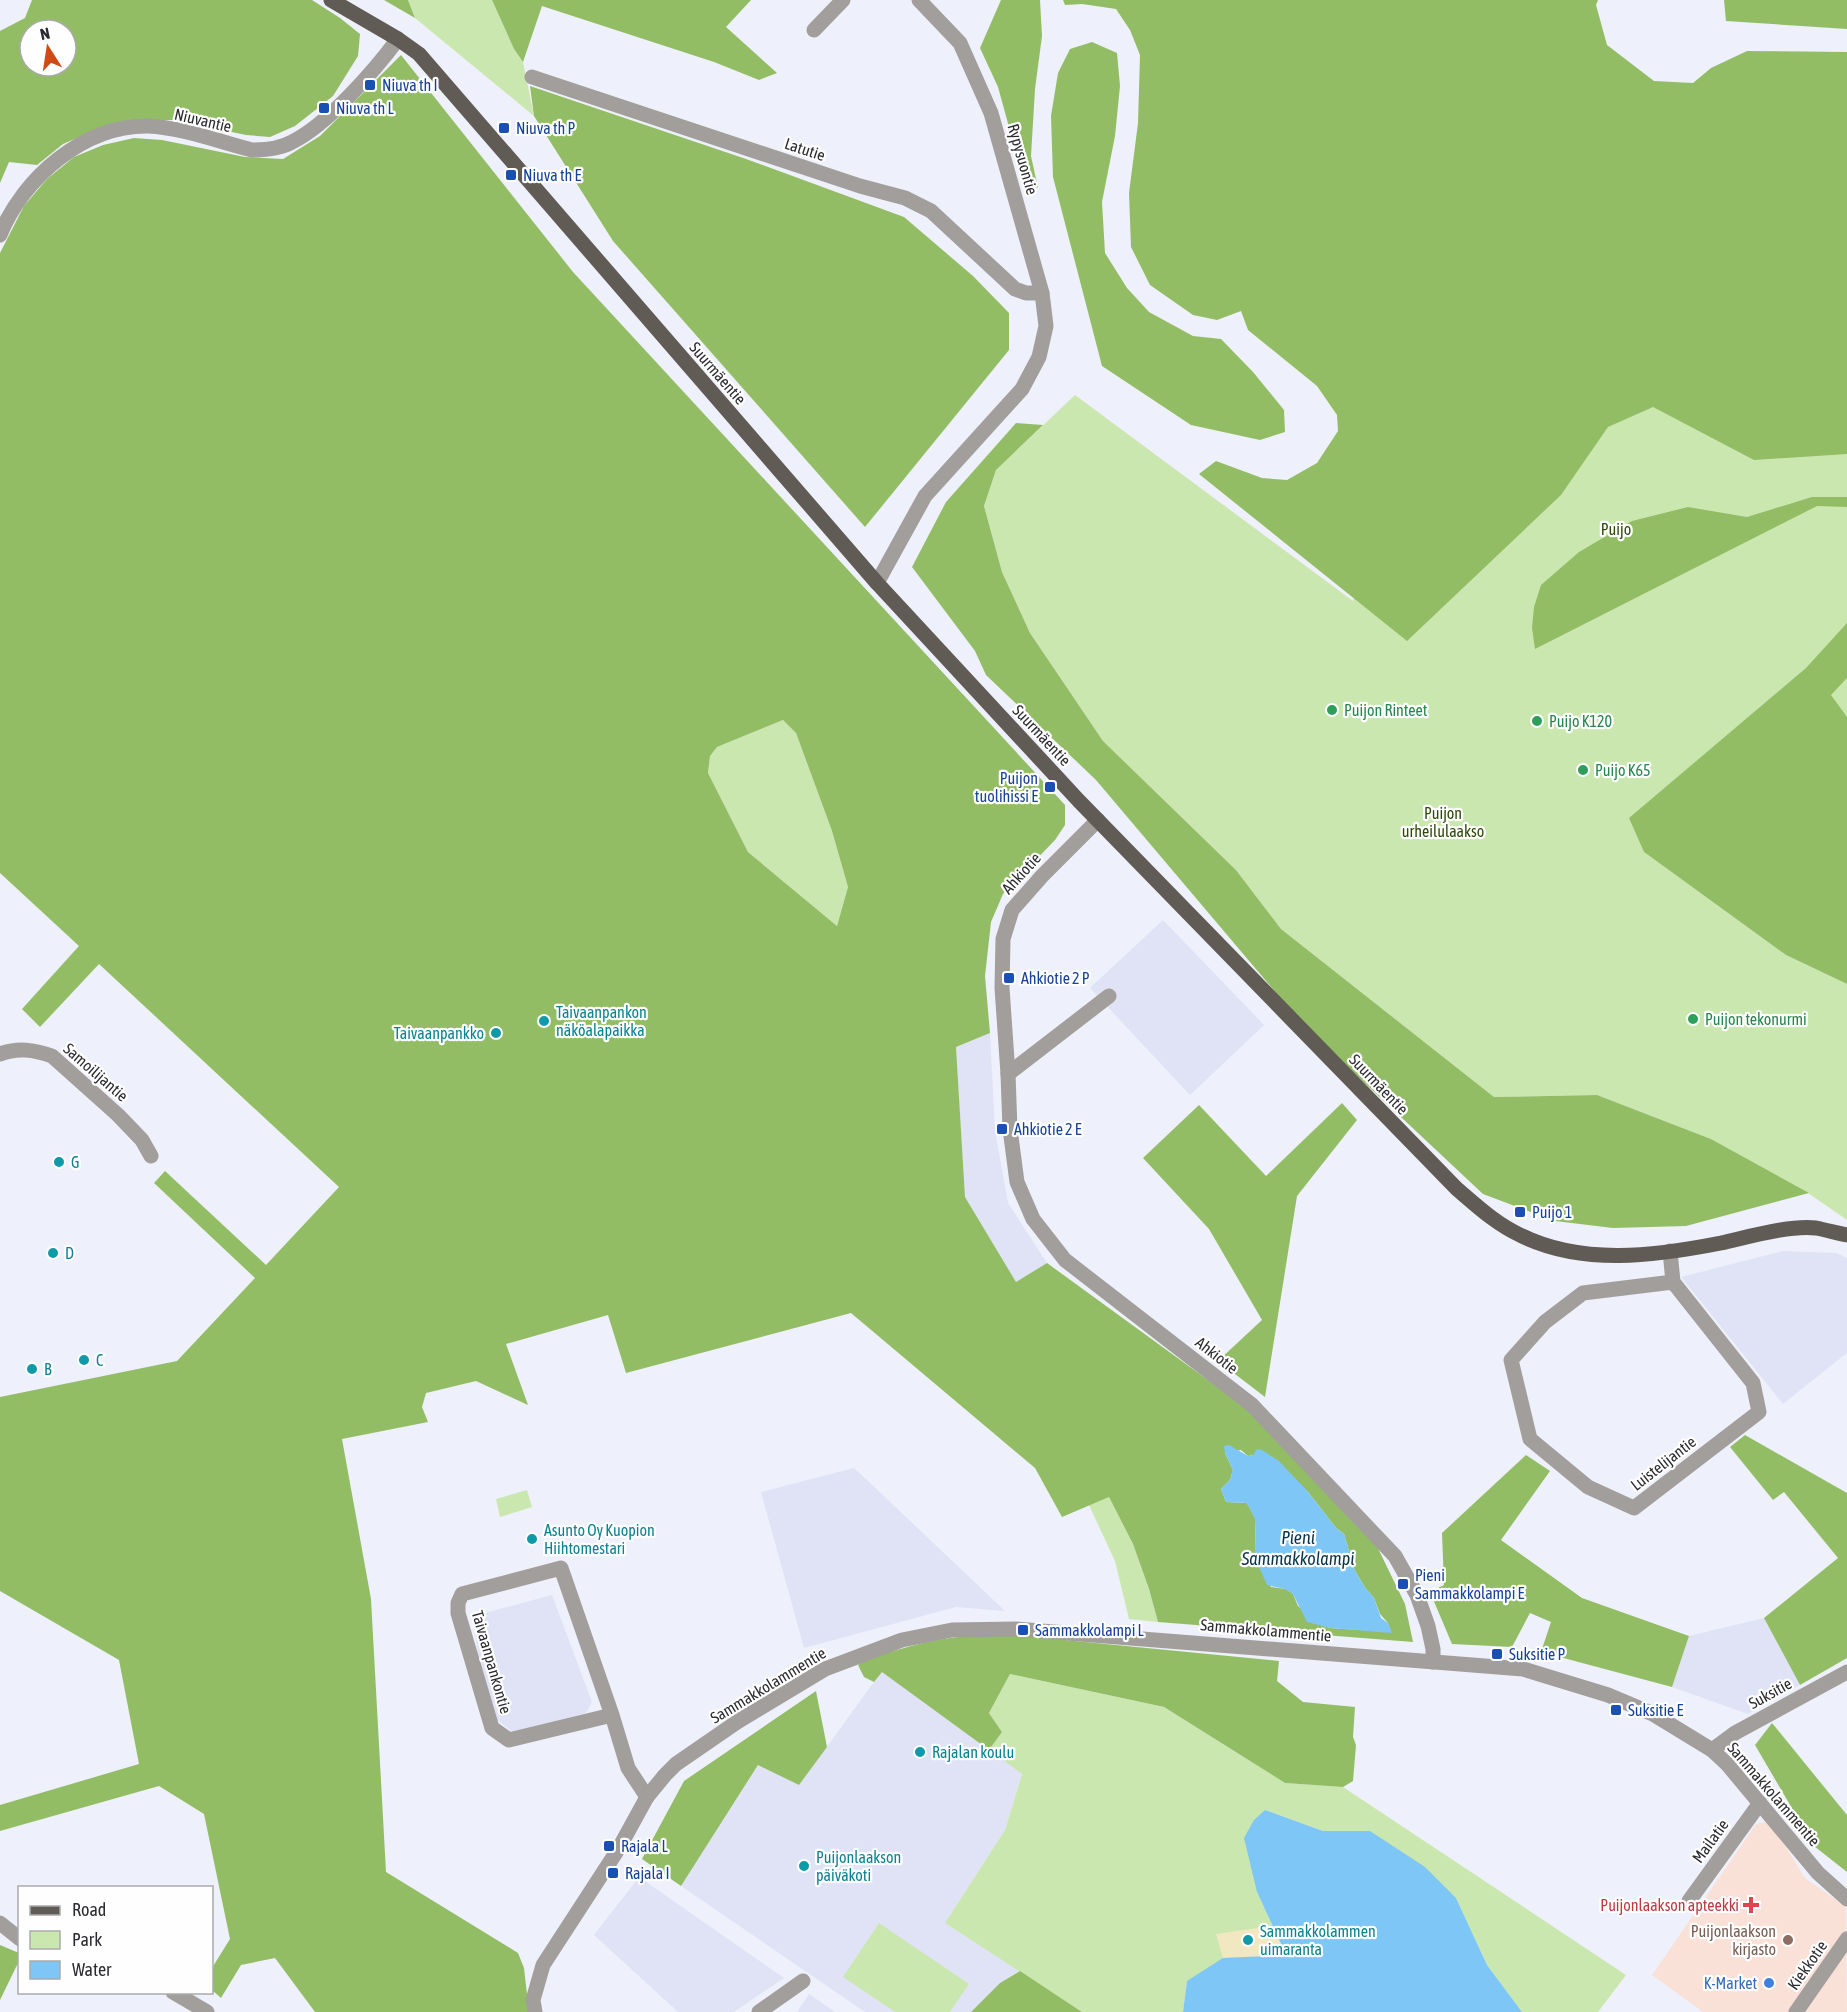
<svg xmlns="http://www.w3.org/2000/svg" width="1847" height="2012" viewBox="0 0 1847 2012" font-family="'Asap Condensed',sans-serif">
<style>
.commercial{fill:#fae1d8}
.built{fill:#e0e3f5}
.green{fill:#cbe7b0}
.forest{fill:#93bd65;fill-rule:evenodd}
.sand{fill:#f1e8c2}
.water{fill:#7dc6f5}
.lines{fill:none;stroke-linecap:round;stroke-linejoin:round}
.minor{stroke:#a29e9b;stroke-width:15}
.major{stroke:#615b55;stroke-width:15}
.transit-dot{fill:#1a4fb4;stroke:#fefefe;stroke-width:2}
.leisure-dot{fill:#2e9e5b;stroke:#fefefe;stroke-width:2}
.culture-dot{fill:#0f9aa8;stroke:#fefefe;stroke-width:2}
.health-dot{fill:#e0444e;stroke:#fefefe;stroke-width:2}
.education-dot{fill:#8d6e63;stroke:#fefefe;stroke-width:2}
.shop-dot{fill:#3f7fe0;stroke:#fefefe;stroke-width:2}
.labels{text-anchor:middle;stroke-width:4.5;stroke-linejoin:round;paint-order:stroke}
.transit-label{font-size:16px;fill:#164399;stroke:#fefefe;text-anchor:start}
.street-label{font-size:16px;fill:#2b2b30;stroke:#fefefe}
.park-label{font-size:16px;fill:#2f4909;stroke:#fefefe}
.leisure-label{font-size:16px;fill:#27864d;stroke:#fefefe;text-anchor:start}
.culture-label{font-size:16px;fill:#0d838f;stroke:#fefefe;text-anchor:start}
.health-label{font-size:16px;fill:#be3a42;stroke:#fefefe;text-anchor:end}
.education-label{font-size:16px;fill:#785e54;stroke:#fefefe;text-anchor:end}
.shop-label{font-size:16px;fill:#366cbe;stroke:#fefefe;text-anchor:end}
.water-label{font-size:18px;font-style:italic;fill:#09344b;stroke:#fefefe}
</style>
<rect width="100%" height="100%" fill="#eef0fb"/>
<polygon class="commercial" points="1770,1821 1805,1878 1846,1907 1847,2012 1703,2012 1652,1975 1756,1824"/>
<g class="built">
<polygon points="1163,920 1264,1025 1190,1095 1090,988"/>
<polygon points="990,1033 995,1131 1008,1203 1047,1263 1016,1282 965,1197 956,1047"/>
<polygon points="1783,1251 1836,1253 1847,1258 1847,1353 1783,1404 1681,1277"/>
<polygon points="854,1468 867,1480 1005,1611 956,1607 804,1648 761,1492"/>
<polygon points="552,1595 592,1702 586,1713 515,1734 485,1710 473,1616"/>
<polygon points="1764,1618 1800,1685 1748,1714 1672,1687 1689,1636"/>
<polygon points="882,1671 1022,1773 1005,1830 945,1923 1020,1971 1000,1983 971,2012 865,2012 681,1886 759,1764 799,1785"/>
<polygon points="639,1877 784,1978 734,2012 678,2012 594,1935"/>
<polygon points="809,1994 835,2012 797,2012"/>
</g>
<g class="green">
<polygon points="408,0 492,0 514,49 523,62 534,116 415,18"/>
<polygon points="1530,35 1681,125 1847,145 1847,972 1644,852 1786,955 1847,984 1847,1220 1808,1193 1711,1139 1597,1095 1494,1097 1281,929 1236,870 1103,741 1030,633 1002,572 984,506 996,470 1075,395 1353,601"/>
<polygon points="783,720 796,733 832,831 848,887 837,926 748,852 708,773 710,756 717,747"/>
<polygon points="527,1490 532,1507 500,1517 496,1499"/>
<polygon points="1109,1497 1133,1544 1149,1589 1158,1622 1129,1619 1115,1561 1089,1505"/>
<polygon points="1010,1674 1164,1707 1285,1783 1343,1787 1626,1975 1598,2012 1522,2012 1487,1965 1456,1898 1370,1831 1323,1831 1265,1810 1257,1892 1282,1946 1187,1981 1183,2012 1082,2012 945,1923 1005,1830 1022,1774 989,1750 1002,1732 989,1713"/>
<polygon points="879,1923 969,1984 950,2012 895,2012 843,1977"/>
</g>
<g class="forest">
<path d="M32,0H312L340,18L360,34L358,56L333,96L295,126L270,137L246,135L175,120H134L93,131L63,144L37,165L9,162L0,183V31L25,18ZM30,30H66V66H30Z"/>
<polygon points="384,0 408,0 415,18"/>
<polygon points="492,0 751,0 726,27 777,73 759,80 714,62 542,6 523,62 514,49"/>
<polygon points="1001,0 1040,0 1042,36 1035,89 1031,156 1038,188 1023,178 998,87 980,48"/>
<polygon points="1063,0 1598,0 1596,5 1607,45 1654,81 1693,83 1711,68 1747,51 1847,52 1847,454 1754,460 1653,407 1608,427 1561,495 1407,641 1199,474 1216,461 1262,478 1287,480 1317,463 1338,431 1337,415 1317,386 1248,330 1241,311 1217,320 1193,315 1150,285 1131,247 1129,193 1138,123 1140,55 1130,30 1116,9 1082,4 1065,5"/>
<polygon points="1724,0 1847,0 1847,29 1726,21"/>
<polygon points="1092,42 1117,53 1120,86 1115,136 1102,202 1105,253 1127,288 1149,312 1193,336 1221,339 1253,372 1284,410 1285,432 1260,440 1191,425 1102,366 1053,177 1051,116 1058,73 1070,49"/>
<path d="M401,55L573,272L1065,805V825L1055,840L1003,894L991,922L985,976L990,1033L956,1047L965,1197L1016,1282L1047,1263L1256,1415L1373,1538L1405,1604L1413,1642L1158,1622L1149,1589L1133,1544L1109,1497L1062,1517L1035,1468L851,1313L626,1373L608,1315L506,1344L528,1405L476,1381L426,1393L422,1407L428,1422L342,1439L371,1599L386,1872L518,1953L524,1968L529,2012H315L275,1958L241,1965L221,1998L212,1990V1968L230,1939L204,1814L159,1786L0,1831V1805L139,1764L119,1660L0,1591V1397L177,1361L255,1278L154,1183L165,1171L266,1265L339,1187L99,964L40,1027L22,1009L79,946L0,873V253L24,206L47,179L74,157L103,145L134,138L162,140L245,157L283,159L320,136ZM783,720L796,733L832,831L848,887L837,926L748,852L708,773L710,756L717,747ZM1241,1450L1248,1456L1253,1455L1294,1478L1308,1492L1336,1528L1344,1534L1355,1571L1366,1589L1374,1598L1380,1614L1388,1623L1391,1632L1330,1628L1321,1625L1298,1606L1293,1594L1286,1589L1271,1587L1256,1560L1255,1518L1247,1503L1226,1502L1221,1489L1230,1480L1233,1470L1225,1453Z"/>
<polygon points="530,86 746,159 904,217 973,276 1009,313 1009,350 865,527 613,241 534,116"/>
<polygon points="1016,423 1043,425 996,470 984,506 1002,572 1030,633 1103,741 1236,870 1281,929 1494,1097 1597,1095 1711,1139 1809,1193 1686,1226 1613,1228 1555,1221 1483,1194 1337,1057 1288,1007 1096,780 986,675 975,651 912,567 946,502"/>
<polygon points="1812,497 1847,497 1847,507 1817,506 1535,649 1532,628 1534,607 1541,585 1579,552 1632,521 1688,507 1747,517"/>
<polygon points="1847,623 1847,678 1831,695 1847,717 1847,984 1786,955 1644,852 1629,818 1806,668"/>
<polygon points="1342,1103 1357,1120 1297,1196 1265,1397 1218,1361 1262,1320 1209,1229 1143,1158 1199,1105 1266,1176"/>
<polygon points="1745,1435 1847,1493 1847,1658 1800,1685 1764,1618 1838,1558 1784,1492 1773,1500 1730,1447"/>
<polygon points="1526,1455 1550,1471 1501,1540 1582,1598 1689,1636 1672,1687 1541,1652 1551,1622 1530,1613 1512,1647 1452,1644 1430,1592 1444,1585 1442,1533"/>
<path d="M1003,1634L1279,1661L1277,1681L1303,1702L1355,1707L1353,1737L1356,1745L1353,1781L1343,1787L1285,1783L1164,1707L1010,1674L989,1713L1002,1732L989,1750L882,1672L874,1682L864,1677L858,1665C870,1656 882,1654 897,1650C933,1639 964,1635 1003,1634Z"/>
<polygon points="816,1691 827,1747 799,1785 758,1765 681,1886 642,1859 684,1781"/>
<polygon points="1772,1723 1847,1815 1847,1872 1814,1846 1755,1745"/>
<polygon points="0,1945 19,1953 19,1961 0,2000"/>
<polygon points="1020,1971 1082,2012 971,2012 1000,1983"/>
</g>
<polygon class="sand" points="1272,1926 1282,1946 1269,1956 1223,1958 1216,1934"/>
<g class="water">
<polygon points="1229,1445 1248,1456 1253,1455 1257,1449 1262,1450 1279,1461 1308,1492 1336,1528 1344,1534 1355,1571 1366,1589 1374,1598 1381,1618 1388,1623 1392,1633 1330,1628 1307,1622 1293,1594 1285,1589 1267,1585 1256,1560 1255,1519 1247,1503 1226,1502 1221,1489 1230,1480 1233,1470 1225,1453 1224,1446"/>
<polygon points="1265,1810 1323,1831 1370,1831 1425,1867 1456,1898 1487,1965 1522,2012 1183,2012 1187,1981 1223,1958 1269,1956 1282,1946 1257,1892 1244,1838 1254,1820"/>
</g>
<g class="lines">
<g class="minor">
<polyline points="814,30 843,0"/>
<polyline points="532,77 860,186 905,198 931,211 1015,289 1026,293 1042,293"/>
<path d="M0,235C23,178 84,125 148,126C179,127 221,142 252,150C265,150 280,149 292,142C327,125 375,70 398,39"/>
<polyline points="877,583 925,496 1022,389 1039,357 1046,326 1042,293 991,113 960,43 919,0"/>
<polyline points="1098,820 1042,876 1012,910 1003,939 1002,988 1008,1074 1010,1129 1017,1182 1033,1219 1065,1260 1252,1405 1395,1556 1417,1595 1428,1626 1433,1649 1433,1662"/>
<path d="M0,1054C18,1047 34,1050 52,1056L118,1115L142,1140L151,1156"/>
<polyline points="1008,1074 1109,996"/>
<polyline points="1670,1251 1673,1282 1583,1293 1545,1322 1511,1360 1530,1439 1588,1487 1634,1508 1759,1412 1753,1383 1673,1282"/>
<polyline points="612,1715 509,1740 492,1728 458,1613 458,1603 462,1594 561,1568 612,1715 628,1768 647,1797"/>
<polyline points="1712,1750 1735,1733 1847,1672"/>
<polyline points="1689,1901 1760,1803"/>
<polyline points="0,1923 20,1939"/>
<polyline points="173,1992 207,2012"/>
<polyline points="535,2012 533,2000 543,1965 619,1848 647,1797 665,1775 676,1764 737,1722 825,1669 902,1640 952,1630 1016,1629 1523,1669 1608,1695 1653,1714 1712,1750 1727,1764 1818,1873 1847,1899"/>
<polyline points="759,2012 803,1981"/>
<polyline points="1796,2012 1847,1939"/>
</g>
<path class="major" d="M331,0L398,39L419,54L877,583L1079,801L1457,1189C1477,1206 1496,1224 1520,1235C1582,1266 1655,1256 1721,1243C1748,1237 1789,1225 1816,1228C1826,1230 1837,1233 1847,1235"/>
</g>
<g class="transit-dot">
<rect x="364" y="79" width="12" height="12" rx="3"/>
<rect x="318" y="102" width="12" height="12" rx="3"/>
<rect x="498" y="122" width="12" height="12" rx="3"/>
<rect x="505" y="169" width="12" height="12" rx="3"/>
<rect x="1044" y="781" width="12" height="12" rx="3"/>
<rect x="1003" y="972" width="12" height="12" rx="3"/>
<rect x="996" y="1123" width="12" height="12" rx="3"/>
<rect x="1514" y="1206" width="12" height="12" rx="3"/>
<rect x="1397" y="1578" width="12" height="12" rx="3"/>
<rect x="1017" y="1624" width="12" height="12" rx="3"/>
<rect x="1491" y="1648" width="12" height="12" rx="3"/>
<rect x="1610" y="1704" width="12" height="12" rx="3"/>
<rect x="603" y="1840" width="12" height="12" rx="3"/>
<rect x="607" y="1867" width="12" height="12" rx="3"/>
</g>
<g class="leisure-dot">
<circle cx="1332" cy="710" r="6"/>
<circle cx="1537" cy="721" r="6"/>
<circle cx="1583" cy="770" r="6"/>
<circle cx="1693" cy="1019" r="6"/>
</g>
<g class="culture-dot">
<circle cx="544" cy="1021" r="6"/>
<circle cx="496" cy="1033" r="6"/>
<circle cx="59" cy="1162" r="6"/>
<circle cx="53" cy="1253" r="6"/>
<circle cx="84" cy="1360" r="6"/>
<circle cx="32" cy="1369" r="6"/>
<circle cx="532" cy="1539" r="6"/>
<circle cx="920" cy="1752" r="6"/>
<circle cx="804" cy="1866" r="6"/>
<circle cx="1248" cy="1940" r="6"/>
</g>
<path class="health-dot" d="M1748 1896h6v6h6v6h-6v6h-6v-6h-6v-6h6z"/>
<circle class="education-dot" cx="1788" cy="1940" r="6"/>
<circle class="shop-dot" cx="1769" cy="1983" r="6"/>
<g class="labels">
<g class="transit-label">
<text x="382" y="91">Niuva th I</text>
<text x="336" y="114">Niuva th L</text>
<text x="516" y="134">Niuva th P</text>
<text x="523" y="181">Niuva th E</text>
<text x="1038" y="784" text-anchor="end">Puijon<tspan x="1038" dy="18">tuolihissi E</tspan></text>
<text x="1021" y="984">Ahkiotie 2 P</text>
<text x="1014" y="1135">Ahkiotie 2 E</text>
<text x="1532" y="1218">Puijo 1</text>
<text x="1415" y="1581">Pieni<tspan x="1415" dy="18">Sammakkolampi E</tspan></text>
<text x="1035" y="1636">Sammakkolampi L</text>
<text x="1509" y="1660">Suksitie P</text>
<text x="1628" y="1716">Suksitie E</text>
<text x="621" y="1852">Rajala L</text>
<text x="625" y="1879">Rajala I</text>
</g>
<g class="street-label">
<text transform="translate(203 120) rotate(13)" y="6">Niuvantie</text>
<text transform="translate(805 149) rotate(18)" y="6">Latutie</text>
<text transform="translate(1023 159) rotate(74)" y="6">Rypysuontie</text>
<text transform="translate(718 373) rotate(49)" y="6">Suurmäentie</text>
<text transform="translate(1042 735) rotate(47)" y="6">Suurmäentie</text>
<text transform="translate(1021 873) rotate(-48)" y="6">Ahkiotie</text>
<text transform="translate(96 1072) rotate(41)" y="6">Samoilijantie</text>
<text transform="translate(1379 1084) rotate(46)" y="6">Suurmäentie</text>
<text transform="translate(1217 1355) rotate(38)" y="6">Ahkiotie</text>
<text transform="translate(1663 1463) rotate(-38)" y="6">Luistelijantie</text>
<text transform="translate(1266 1630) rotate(5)" y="6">Sammakkolammentie</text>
<text transform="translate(492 1662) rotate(74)" y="6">Taivaanpankontie</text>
<text transform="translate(768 1685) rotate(-31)" y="6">Sammakkolammentie</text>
<text transform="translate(1770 1693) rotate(-29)" y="6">Suksitie</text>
<text transform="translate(1774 1794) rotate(49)" y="6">Sammakkolammentie</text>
<text transform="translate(1710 1841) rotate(-54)" y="6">Mailatie</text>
<text transform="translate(1807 1965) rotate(-55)" y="6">Kiekkotie</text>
</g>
<g class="park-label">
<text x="1616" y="535">Puijo</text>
<text x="1443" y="819">Puijon<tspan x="1443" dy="18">urheilulaakso</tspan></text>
</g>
<g class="leisure-label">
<text x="1344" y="716">Puijon Rinteet</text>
<text x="1549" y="727">Puijo K120</text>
<text x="1595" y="776">Puijo K65</text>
<text x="1705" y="1025">Puijon tekonurmi</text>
</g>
<g class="culture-label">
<text x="556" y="1018">Taivaanpankon<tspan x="556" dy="18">näköalapaikka</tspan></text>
<text x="484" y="1039" text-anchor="end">Taivaanpankko</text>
<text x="71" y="1168">G</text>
<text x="65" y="1259">D</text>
<text x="96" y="1366">C</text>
<text x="44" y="1375">B</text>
<text x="544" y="1536">Asunto Oy Kuopion<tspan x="544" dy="18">Hiihtomestari</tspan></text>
<text x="932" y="1758">Rajalan koulu</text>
<text x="816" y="1863">Puijonlaakson<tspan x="816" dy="18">päiväkoti</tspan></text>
<text x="1260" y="1937">Sammakkolammen<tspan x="1260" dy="18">uimaranta</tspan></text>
</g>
<g class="health-label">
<text x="1739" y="1911">Puijonlaakson apteekki</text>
</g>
<g class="education-label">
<text x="1776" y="1937">Puijonlaakson<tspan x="1776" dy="18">kirjasto</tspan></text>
</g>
<g class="shop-label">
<text x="1757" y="1989">K-Market</text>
</g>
<g class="water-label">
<text x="1298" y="1544">Pieni<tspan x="1298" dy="21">Sammakkolampi</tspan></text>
</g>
</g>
<rect x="18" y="1886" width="195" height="108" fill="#fefefe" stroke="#aaaaac" stroke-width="1.5"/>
<rect x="30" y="1906" width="30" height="9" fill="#615b55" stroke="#aaaaac" stroke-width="1.5"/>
<text x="72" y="1916" font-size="18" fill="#2b2b30">Road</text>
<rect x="30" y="1931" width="30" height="18" fill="#cbe7b0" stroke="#aaaaac" stroke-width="1.5"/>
<text x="72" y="1946" font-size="18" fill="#2b2b30">Park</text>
<rect x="30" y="1961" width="30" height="18" fill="#7dc6f5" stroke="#aaaaac" stroke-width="1.5"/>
<text x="72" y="1976" font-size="18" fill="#2b2b30">Water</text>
<g transform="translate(48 48) rotate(348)"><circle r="28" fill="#fefefe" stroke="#aaaaac" stroke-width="1.5"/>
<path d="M0-4.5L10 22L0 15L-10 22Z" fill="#d04a16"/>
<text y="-9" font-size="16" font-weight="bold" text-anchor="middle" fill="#2b2b30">N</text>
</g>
</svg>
